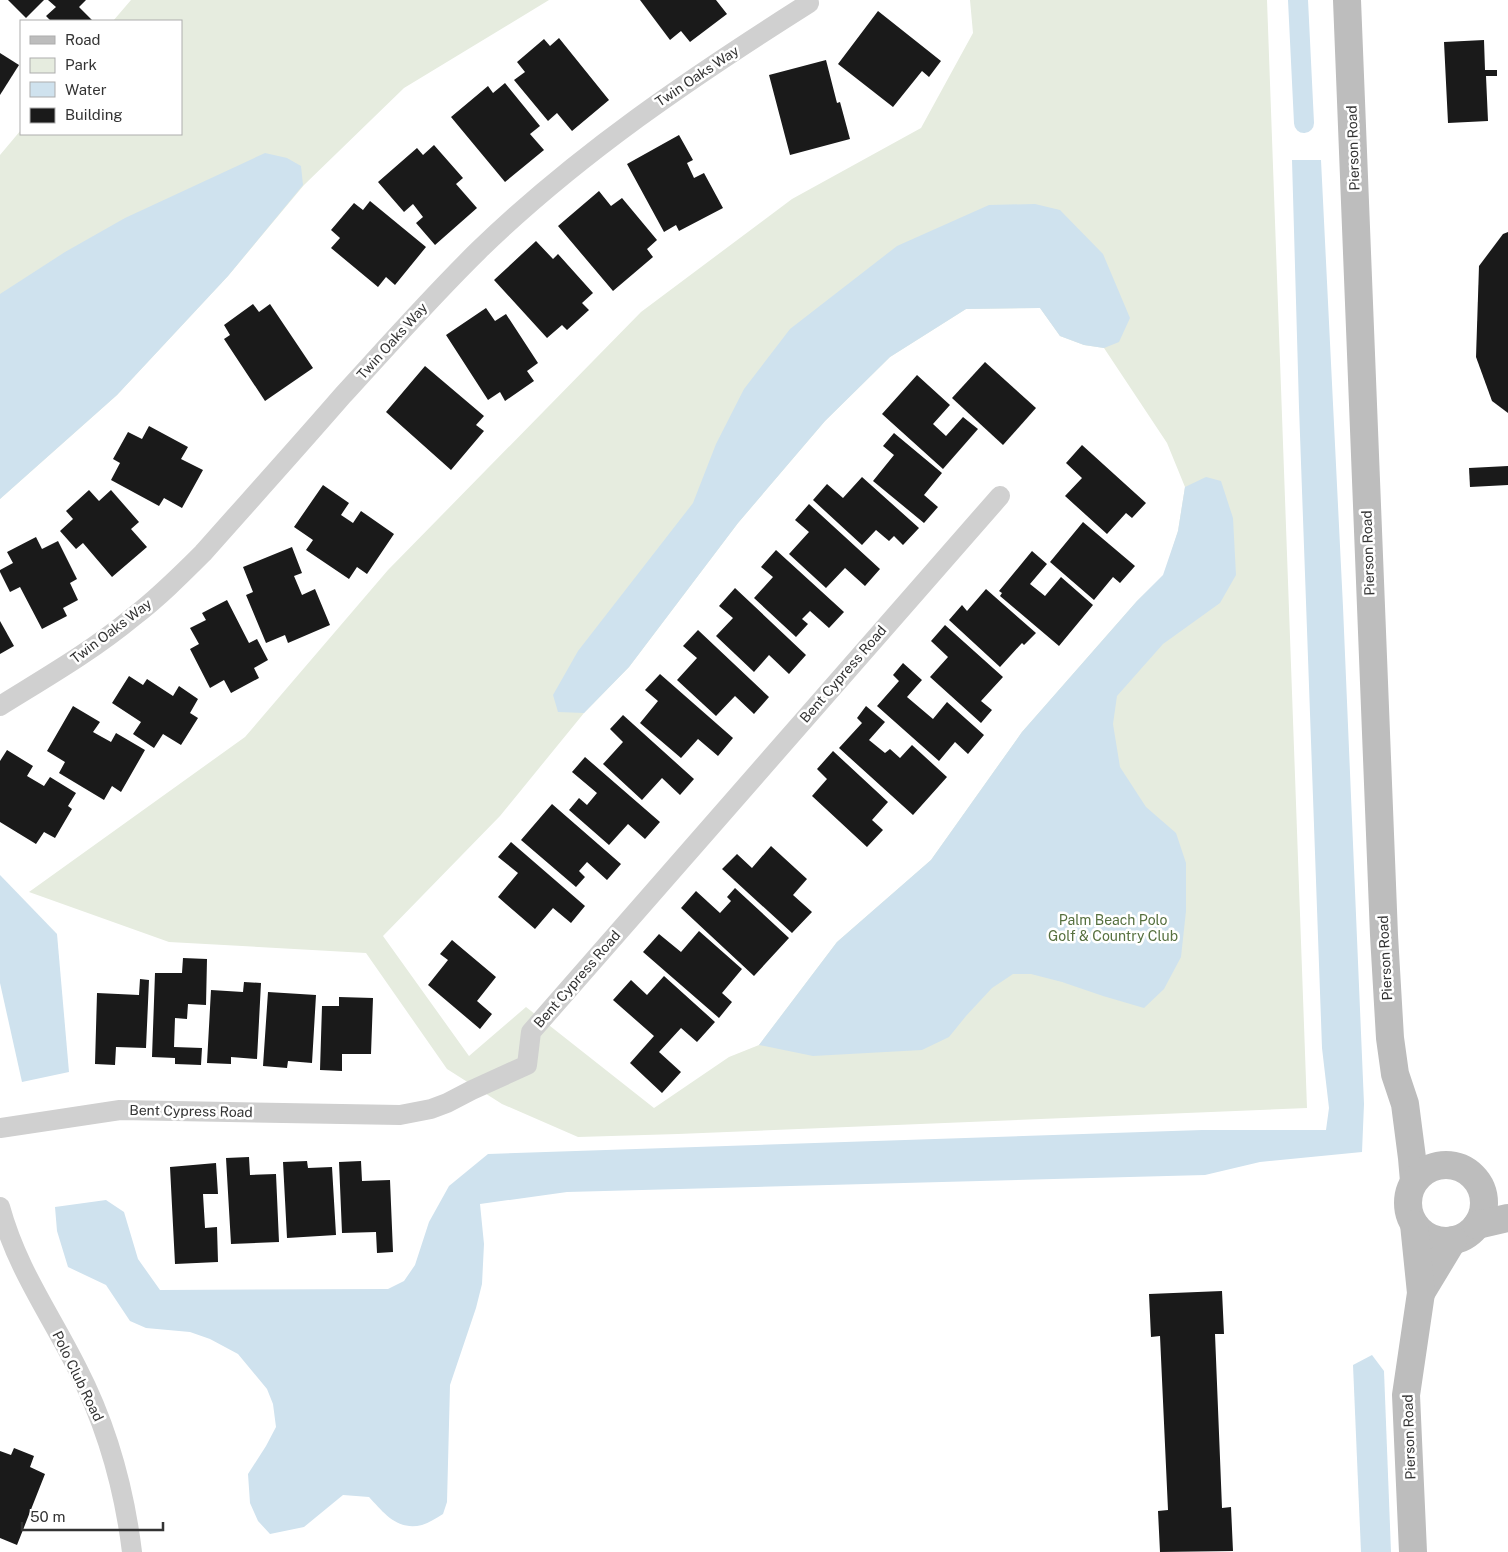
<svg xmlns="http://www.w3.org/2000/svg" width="1508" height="1552" viewBox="0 0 1508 1552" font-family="'Public Sans',sans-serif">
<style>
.green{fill:#e6ecdf;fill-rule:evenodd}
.water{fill:#cfe2ee}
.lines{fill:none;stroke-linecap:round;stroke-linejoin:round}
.canal{stroke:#cfe2ee;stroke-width:20}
.building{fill:#1a1a1a}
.street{stroke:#d0d0d0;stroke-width:20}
.secondary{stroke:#bdbdbd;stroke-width:28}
.labels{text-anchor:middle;stroke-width:5;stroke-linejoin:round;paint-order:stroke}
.street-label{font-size:14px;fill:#333;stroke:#fff}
.park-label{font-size:14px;fill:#56703f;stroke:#fff}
</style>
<rect width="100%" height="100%" fill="#fff"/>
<g class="green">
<polygon points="131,0 549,0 404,88 304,185 228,276 117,395 0,499 0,155 21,130 21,134 181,134 181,21 113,21"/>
<path d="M970,0H1267L1307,1108L678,1134L578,1137L502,1104L447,1069L366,953L169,942L29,892L245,737L388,570L641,312L792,199L921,128L973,33ZM1040,308L1060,336L1084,345L1104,348L1167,443L1185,487L1178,531L1164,575L1137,601L1022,732L931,860L837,942L759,1045L729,1057L654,1108L526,1007L469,1056L383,936L500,816L584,713L629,667L738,523L825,421L890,357L966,309Z"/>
</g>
<g class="water">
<polygon points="265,153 287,158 301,166 303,185 228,276 117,395 0,499 0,294 65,252 125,218"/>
<path d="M1292,160H1321L1343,607L1364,1104L1362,1152L1260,1162L1205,1175L567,1192L480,1204L484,1244L482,1284L476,1308L450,1385L447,1502L443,1514C436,1518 429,1523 422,1525C397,1531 384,1513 369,1497L343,1495L304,1527L270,1534L258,1521L250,1503L248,1474L266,1446L276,1427L273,1404L267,1389L238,1354L210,1339L190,1332L146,1328L130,1321L106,1285L68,1267L57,1231L55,1207L106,1200L124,1212L138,1259L160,1290L388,1289L404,1281L415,1265L429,1222L449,1186L488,1154L1202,1130H1326L1329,1108L1322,1048L1299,407Z"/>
<polygon points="1035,204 1060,210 1103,254 1130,318 1119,342 1104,348 1084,345 1060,336 1040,308 966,309 890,357 825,421 738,523 629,667 584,713 558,712 553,695 578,651 693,503 716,444 744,389 790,329 897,246 989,205"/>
<polygon points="1206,477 1221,481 1233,518 1236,575 1220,603 1163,644 1117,696 1113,724 1120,767 1146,807 1176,833 1186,863 1186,911 1181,957 1164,989 1144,1008 1103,996 1062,982 1031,974 1013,974 992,988 966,1016 949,1037 922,1050 813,1056 759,1045 837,942 931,860 1022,732 1137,601 1163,575 1178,531 1185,487"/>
<polygon points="0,875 57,934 69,1072 22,1082 0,983"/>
<polygon points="1372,1355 1384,1371 1391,1552 1361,1552 1353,1365"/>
</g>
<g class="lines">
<polyline class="canal" points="1298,0 1304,123"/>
</g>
<g class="building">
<polygon points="8,0 44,0 26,18"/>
<polygon points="48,0 86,0 79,7 93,21 51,21 46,16 56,7"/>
<polygon points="640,0 716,0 727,14 690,42 681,31 670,40"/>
<polygon points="878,11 941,61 929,77 922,71 893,107 838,64"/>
<polygon points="559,38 609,100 572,131 557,113 548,121 514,80 525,72 517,62 544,39 550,46"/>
<polygon points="1484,40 1485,70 1497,70 1497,76 1486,76 1488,121 1448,123 1444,42"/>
<polygon points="0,53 19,65 0,95"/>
<polygon points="826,60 837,103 840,102 850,139 790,155 769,75"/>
<polygon points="505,83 540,126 530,134 544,150 505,182 451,117 488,86 493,93"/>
<polygon points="679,135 693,160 687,163 694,178 704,173 723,208 679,231 676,225 664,232 627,164"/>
<polygon points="434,145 463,178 456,184 477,208 435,245 416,223 423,217 413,204 404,212 378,182 417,148 423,155"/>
<polygon points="599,191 611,206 622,198 657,240 647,249 653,257 613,291 558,226"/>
<polygon points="370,201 426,247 395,285 386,277 378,287 331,248 340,238 331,230 354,203 363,210"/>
<polygon points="1508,232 1508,413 1492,401 1476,357 1479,266 1503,234"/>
<polygon points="536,241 553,259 558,254 593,293 582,303 589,310 567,330 562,325 547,338 494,280"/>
<polygon points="253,304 259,312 270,304 313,368 265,401 224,339 230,335 224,325"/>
<polygon points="486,308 495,321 506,314 538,363 527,371 534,381 505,401 500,392 488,400 446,335"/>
<polygon points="985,362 1036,408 1003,445 952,398"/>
<polygon points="425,366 484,416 476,425 484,431 451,470 386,412"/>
<polygon points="917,375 950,405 933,424 946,436 963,417 978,429 943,469 882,414"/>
<polygon points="149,426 188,447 181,459 203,470 182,508 164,498 159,506 111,480 120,463 113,459 128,432 142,439"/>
<polygon points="894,433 942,473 924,495 938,507 924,523 873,481 894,455 883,446"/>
<polygon points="1082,445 1146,503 1132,518 1126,513 1107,534 1065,496 1082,478 1066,463"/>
<polygon points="1508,466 1508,485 1470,487 1469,468"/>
<polygon points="862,477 919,528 903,545 894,536 889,541 876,530 862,545 813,500 827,484 843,498"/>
<polygon points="323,485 349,503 341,515 353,523 361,511 394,534 367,574 357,567 349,579 306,550 313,540 294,527"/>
<polygon points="89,490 99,501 111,490 139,522 131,529 147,547 112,577 83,543 76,549 60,531 73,519 66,511"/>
<polygon points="809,504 880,569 865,586 845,568 826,588 789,554 809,532 795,520"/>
<polygon points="1083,522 1135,566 1120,583 1113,577 1094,600 1050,562"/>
<polygon points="36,537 42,549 58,541 77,579 70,583 78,600 63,608 67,616 42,629 20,587 10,592 0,572 0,570 13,563 7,552"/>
<polygon points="292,547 302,573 294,576 302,595 315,589 330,625 288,643 285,635 266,643 246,595 253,592 243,567"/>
<polygon points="776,550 844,612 829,628 810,611 802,619 808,624 796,637 754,598 773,577 761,567"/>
<polygon points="1032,551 1047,564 1030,584 1045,596 1061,577 1093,605 1059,646 1000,596 1002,593 999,591"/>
<polygon points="735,588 806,655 789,674 769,655 754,672 716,636 733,618 719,606"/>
<polygon points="986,589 1036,633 1024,645 1022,643 1000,667 949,620 962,605 967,611"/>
<polygon points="227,600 249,643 257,639 268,660 254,668 259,678 231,693 224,680 210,688 190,649 199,644 190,628 206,620 202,613"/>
<polygon points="0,621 14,646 0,654"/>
<polygon points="945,625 1003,677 981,701 992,710 981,723 930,677 948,657 931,641"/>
<polygon points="698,630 769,697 754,714 735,696 716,716 677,680 697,658 683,646"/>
<polygon points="903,663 922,680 907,697 933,719 947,702 984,735 968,754 955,742 939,761 877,706 899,681 893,675"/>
<polygon points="660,674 733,738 718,756 698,739 681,758 640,723 658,701 645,690"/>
<polygon points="129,676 143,685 147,679 173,696 179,686 198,699 190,713 198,718 181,745 163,734 154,748 133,734 141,722 112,703"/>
<polygon points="73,706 100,722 93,732 111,742 116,733 145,750 121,792 112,786 104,800 59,773 65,762 47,751"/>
<polygon points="866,706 885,722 869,740 885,753 890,749 900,758 912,745 947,777 913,815 839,748 862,723 857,718"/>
<polygon points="623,715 694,779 680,795 662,778 642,800 603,764 623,742 610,729"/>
<polygon points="7,750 33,766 27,776 44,786 50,777 76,793 68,806 72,809 55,838 44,832 36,844 0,822 0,761"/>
<polygon points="833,751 888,802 872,820 883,830 867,847 812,796 827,779 817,769"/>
<polygon points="585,757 660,822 645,839 628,824 609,845 569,810 579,798 587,805 597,793 572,772"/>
<polygon points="552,804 621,864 607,880 587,862 579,871 585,877 576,887 521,840"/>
<polygon points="511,842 585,906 571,923 553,908 535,929 498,897 518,873 498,857"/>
<polygon points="771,846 807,879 793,895 812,912 792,933 722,869 737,854 752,868"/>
<polygon points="735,888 789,938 754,976 681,908 696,891 720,913 731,901 727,897"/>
<polygon points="699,931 742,969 722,993 732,1002 719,1018 643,952 659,934 681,952"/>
<polygon points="452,940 496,977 477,1001 492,1014 480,1029 428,985 448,960 440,954"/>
<polygon points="183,958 207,959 206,1005 188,1004 187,1019 175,1018 174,1047 202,1048 201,1065 175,1064 175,1058 152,1057 155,973 182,973"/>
<polygon points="664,976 715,1022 697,1042 681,1028 659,1052 681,1072 662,1093 630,1063 654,1036 613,1000 631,980 647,995"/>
<polygon points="140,979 149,980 146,1048 116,1047 115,1065 95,1064 97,993 139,995"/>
<polygon points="244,982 261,983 257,1059 231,1057 231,1064 207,1063 211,990 243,992"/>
<polygon points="268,992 316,995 312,1063 288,1061 287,1068 263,1066"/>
<polygon points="339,997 373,998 371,1054 342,1054 342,1071 320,1070 322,1006 339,1006"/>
<polygon points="249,1157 250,1175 276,1174 279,1242 231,1244 226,1158"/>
<polygon points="307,1161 308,1168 332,1167 336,1235 287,1238 283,1162"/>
<polygon points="361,1161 362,1181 390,1180 393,1252 377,1253 376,1232 342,1233 339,1162"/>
<polygon points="216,1163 218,1194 203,1194 205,1228 217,1227 218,1262 175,1264 170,1167"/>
<polygon points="1222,1291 1224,1334 1215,1334 1222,1508 1231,1507 1233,1551 1160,1552 1158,1511 1168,1510 1160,1336 1151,1337 1149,1294"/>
<polygon points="14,1448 34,1456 30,1467 45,1474 17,1545 0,1538 0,1451 11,1455"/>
</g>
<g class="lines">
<g class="street">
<path d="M0,706C45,678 92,651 133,617C158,598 181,575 203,553C250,500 297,448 343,395C388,346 431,297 479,250C578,154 692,77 809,3"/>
<polyline points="0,1128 120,1110 400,1115 431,1109 447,1103 472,1090 527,1065 531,1032 1000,496"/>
<path d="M0,1207C17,1269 49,1312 77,1368C107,1426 124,1487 132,1552"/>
</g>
<g class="secondary">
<polyline points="1347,0 1384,935 1390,1038 1395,1074 1405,1104 1412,1158 1414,1181"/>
<circle cx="1446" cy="1203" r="38"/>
<polyline points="1477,1225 1508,1218"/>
<polyline points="1421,1293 1453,1240"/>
<polyline points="1413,1552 1406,1395 1421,1293 1414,1224"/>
</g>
</g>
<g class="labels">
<g class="street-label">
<text transform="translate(697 76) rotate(-34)" y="5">Twin Oaks Way</text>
<text transform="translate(1353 148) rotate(-92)" y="5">Pierson Road</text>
<text transform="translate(392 341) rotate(-48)" y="5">Twin Oaks Way</text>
<text transform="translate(1368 553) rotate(-92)" y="5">Pierson Road</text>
<text transform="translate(111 631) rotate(-37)" y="5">Twin Oaks Way</text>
<text transform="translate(843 674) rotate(-49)" y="5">Bent Cypress Road</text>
<text transform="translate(1385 958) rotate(-93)" y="5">Pierson Road</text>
<text transform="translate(577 979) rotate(-49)" y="5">Bent Cypress Road</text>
<text transform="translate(191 1111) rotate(1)" y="5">Bent Cypress Road</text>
<text transform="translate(78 1376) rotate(64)" y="5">Polo Club Road</text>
<text transform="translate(1409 1437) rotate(-92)" y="5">Pierson Road</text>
</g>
<g class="park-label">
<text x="1113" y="925">Palm Beach Polo<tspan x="1113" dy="16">Golf &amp; Country Club</tspan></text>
</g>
</g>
<rect x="20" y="20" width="162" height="115" fill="#ffffff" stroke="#adadad"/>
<rect x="30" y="36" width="25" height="8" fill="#bdbdbd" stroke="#adadad"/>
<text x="65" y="45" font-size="15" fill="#333333">Road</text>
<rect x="30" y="58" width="25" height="15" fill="#e6ecdf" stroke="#adadad"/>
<text x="65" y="70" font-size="15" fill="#333333">Park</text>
<rect x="30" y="82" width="25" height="15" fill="#cfe2ee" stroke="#adadad"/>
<text x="65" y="95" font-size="15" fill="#333333">Water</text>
<rect x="30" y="108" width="25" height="15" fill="#1a1a1a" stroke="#adadad"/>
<text x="65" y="120" font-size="15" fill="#333333">Building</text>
<path d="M22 1522v8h141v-8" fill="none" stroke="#333333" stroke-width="2.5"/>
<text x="30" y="1522" font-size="15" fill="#333333" stroke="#ffffff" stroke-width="4" paint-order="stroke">50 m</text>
</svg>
